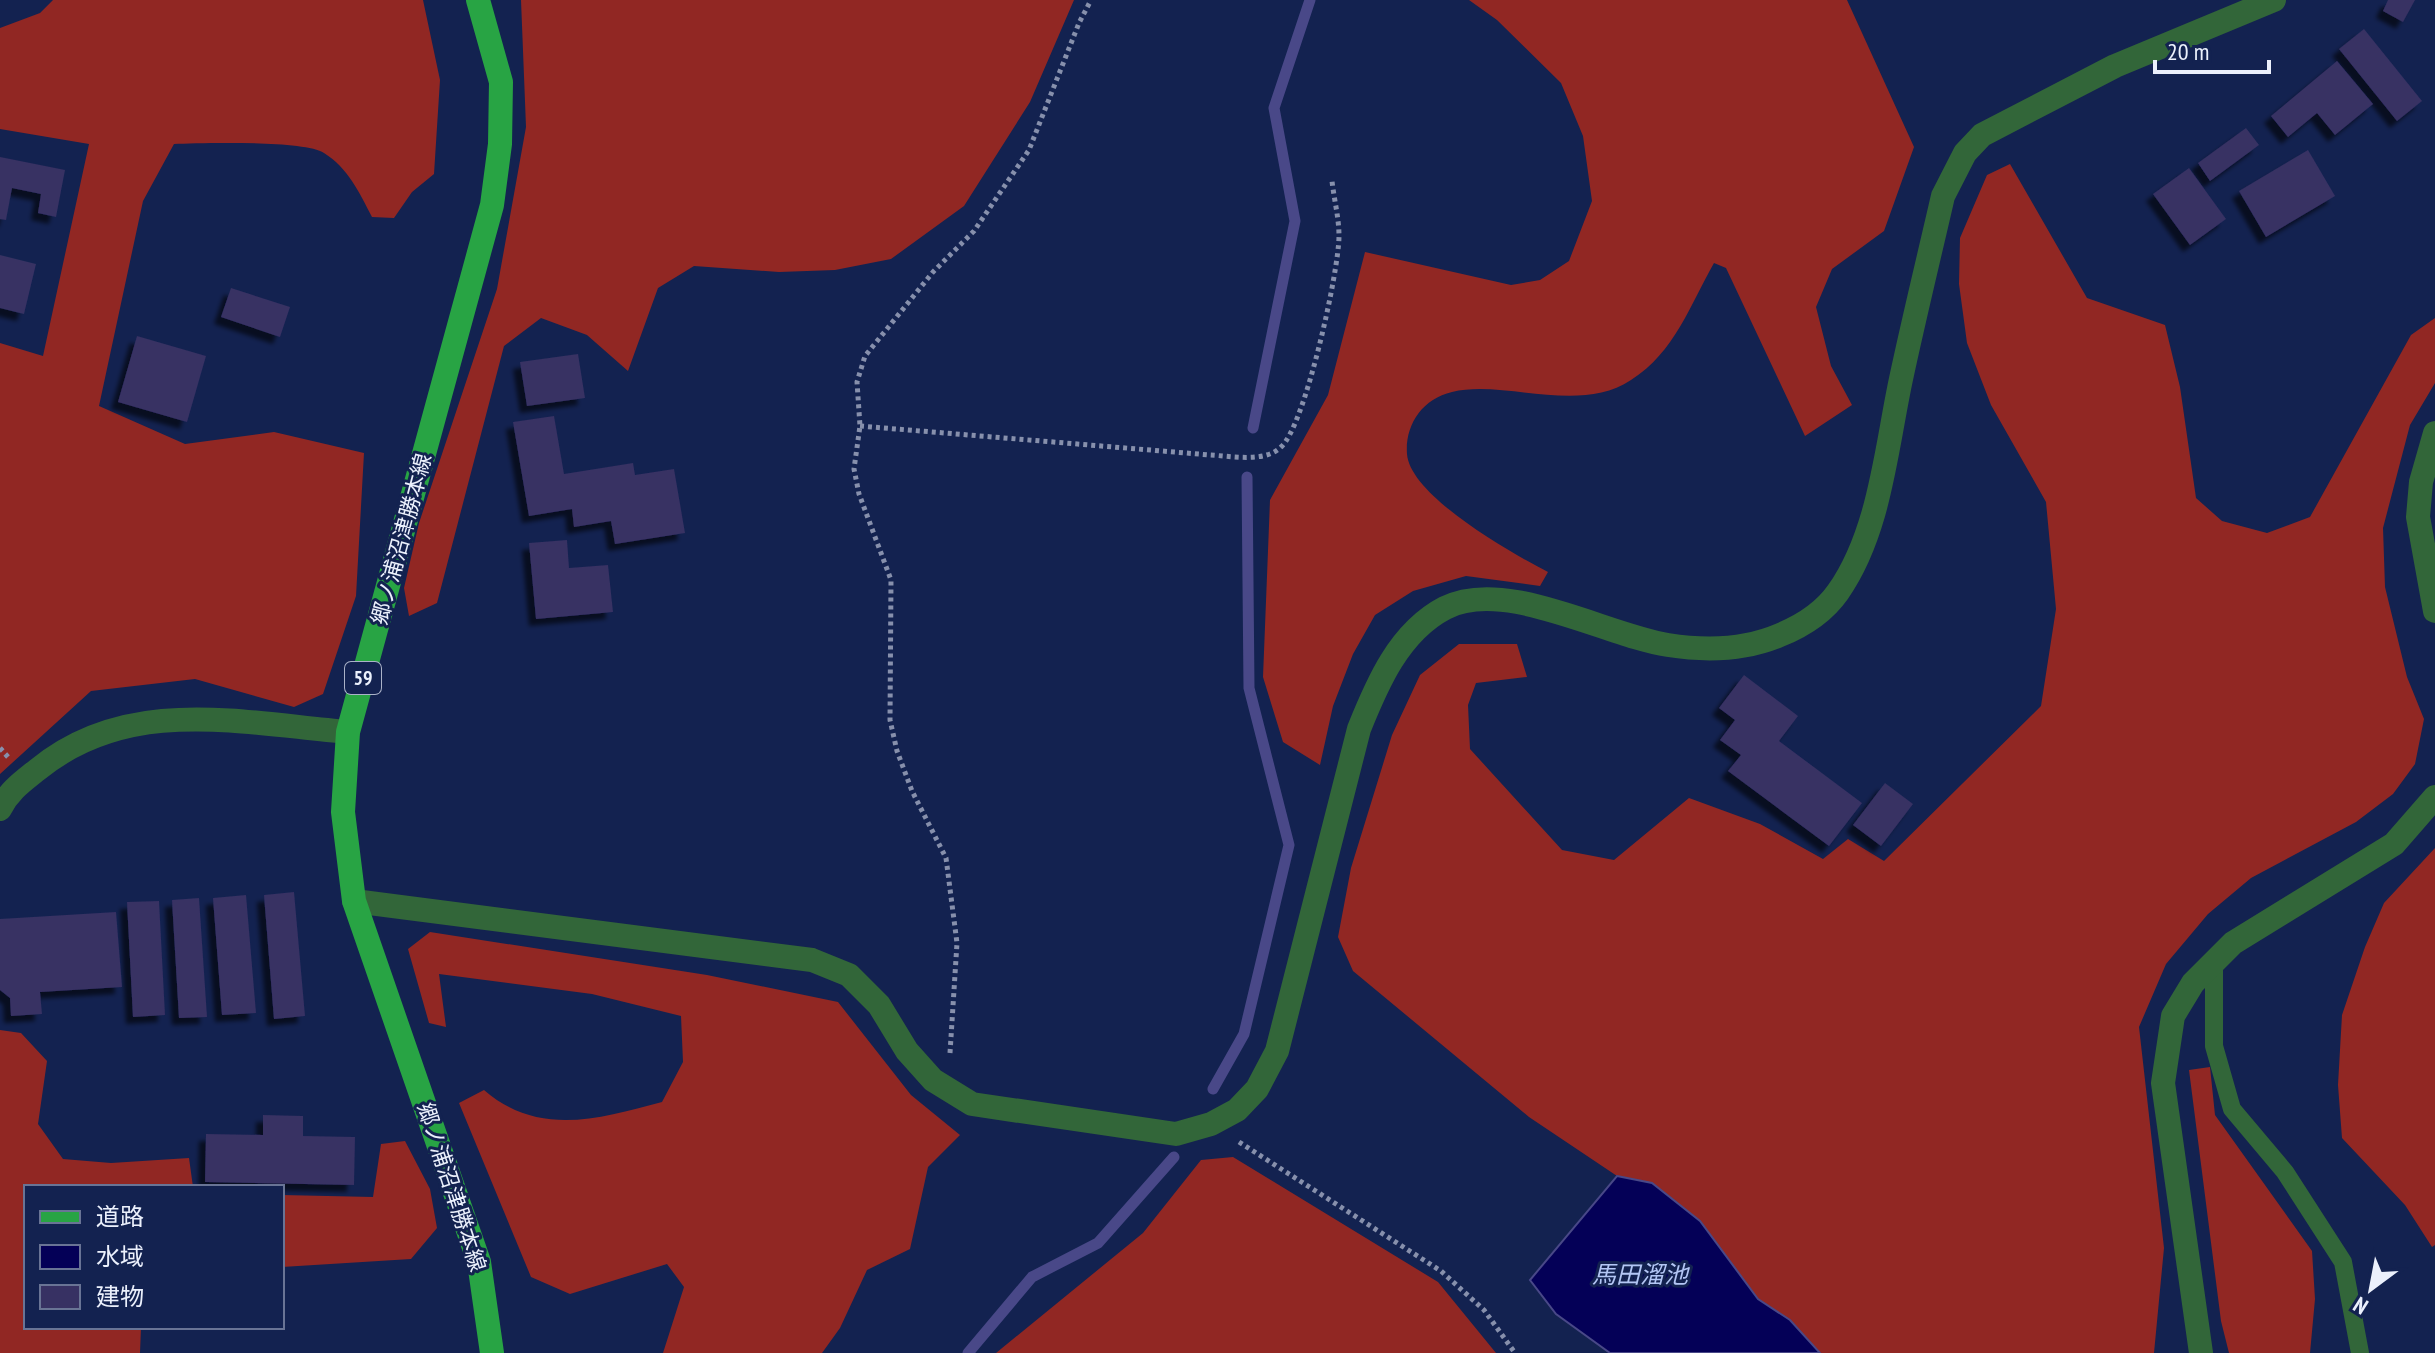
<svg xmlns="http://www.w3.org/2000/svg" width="2435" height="1353" viewBox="0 0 2435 1353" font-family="'PT Sans Narrow','Noto Sans JP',sans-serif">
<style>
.forest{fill:#912723}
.water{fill:#040057;stroke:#494888;stroke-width:2}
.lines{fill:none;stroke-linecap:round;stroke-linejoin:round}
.stream{stroke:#494888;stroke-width:11}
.building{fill:#373163;filter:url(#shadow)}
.path{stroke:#8790ac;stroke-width:5;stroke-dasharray:4 4;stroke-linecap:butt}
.service{stroke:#326639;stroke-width:18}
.minor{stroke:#326639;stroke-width:24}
.primary{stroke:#28a444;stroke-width:24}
.labels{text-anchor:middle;stroke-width:6;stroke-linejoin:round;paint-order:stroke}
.shield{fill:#132250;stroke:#aab2c8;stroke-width:2}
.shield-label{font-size:20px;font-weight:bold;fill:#ebf0fc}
.street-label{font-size:22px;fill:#ebf0fc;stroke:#132250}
.water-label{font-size:24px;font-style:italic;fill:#b3c6f5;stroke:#132250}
</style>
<defs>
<filter id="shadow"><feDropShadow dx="-7" dy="7" stdDeviation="2" flood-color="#0009"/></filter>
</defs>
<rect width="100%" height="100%" fill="#132250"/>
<g class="forest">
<path d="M53,0H423L440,80L434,174L412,192L394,218L372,217C359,192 348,168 324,153C304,140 201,143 174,144L143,201L99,406L185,444L274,432L364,453L356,596L323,694L294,707L195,679L91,691L0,774V343L43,356L89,144L0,129V28L40,13Z"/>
<polygon points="521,0 1074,0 1030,102 964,206 891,259 835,270 779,272 694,266 658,288 628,371 587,335 541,318 504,346 437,603 409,616 404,588 419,523 497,289 526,127"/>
<path d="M1469,0H1847L1914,147L1884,231L1832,269L1816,307L1831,366L1852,405L1805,436L1726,268L1714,263C1690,305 1675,352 1631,380C1578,415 1504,379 1452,392C1422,399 1405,425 1407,454C1410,496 1513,554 1548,572L1540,586L1466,576L1413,591L1375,615L1353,654L1333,706L1320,765L1283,742L1263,677L1270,500L1328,395L1365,252L1511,285L1540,280L1569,261L1592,201L1583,136L1561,83L1497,20Z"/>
<polygon points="2010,164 2087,298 2165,325 2180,387 2196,498 2222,521 2267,533 2310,517 2411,335 2435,318 2435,383 2410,425 2383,528 2385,587 2407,677 2424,719 2415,764 2393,794 2356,822 2251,878 2208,914 2166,964 2139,1027 2164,1248 2154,1353 1820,1353 1790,1320 1758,1299 1733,1267 1652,1183 1617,1176 1529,1117 1353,971 1338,937 1351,868 1392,735 1420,675 1459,644 1517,644 1527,677 1476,683 1468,705 1470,749 1562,850 1614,860 1689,798 1760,824 1823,859 1848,839 1884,861 2041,706 2056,609 2046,502 1991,405 1967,343 1959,284 1960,238 1987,175"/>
<polygon points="2435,848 2435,1245 2432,1247 2405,1205 2342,1138 2338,1085 2342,1015 2365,947 2384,903"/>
<path d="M430,932L707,975L838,1002L911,1095L960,1135L928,1167L910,1249L867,1270L840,1328L822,1353H663L684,1287L667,1264L570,1294L531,1277L459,1103L484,1090C538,1137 599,1119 662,1102L683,1062L681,1016L592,994L439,974L446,1027L429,1023L408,949Z"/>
<polygon points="0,1030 21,1033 47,1061 38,1124 63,1159 111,1163 189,1158 193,1187 26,1187 26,1327 141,1327 140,1353 0,1353"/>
<polygon points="2210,1067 2215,1115 2312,1251 2315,1299 2310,1353 2229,1353 2221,1321 2189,1070"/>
<polygon points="405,1141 430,1189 437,1228 411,1259 282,1267 282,1195 373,1197 381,1144"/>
<polygon points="1233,1157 1438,1282 1496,1353 996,1353 1143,1233 1201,1160"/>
</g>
<polygon class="water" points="1617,1176 1652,1183 1700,1221 1758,1299 1790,1320 1820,1353 1610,1353 1556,1314 1530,1280"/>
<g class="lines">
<g class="stream">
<polyline points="1253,428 1295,221 1274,108 1310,0"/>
<polyline points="1213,1089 1244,1034 1289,845 1249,688 1247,477"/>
<polyline points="968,1353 1032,1277 1098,1243 1174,1157"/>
</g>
</g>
<g class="building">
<polygon points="2388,0 2415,0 2403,22 2383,11"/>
<polygon points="2364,29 2422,101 2397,121 2339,49"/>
<polygon points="2337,61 2373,104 2335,135 2317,113 2288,137 2271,116"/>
<polygon points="2246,128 2259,145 2210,181 2198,163"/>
<polygon points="2308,150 2335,196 2266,237 2239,191"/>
<polygon points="0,157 65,170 56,217 38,213 41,194 12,188 6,220 0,219"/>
<polygon points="2189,168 2226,219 2190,245 2153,194"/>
<polygon points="0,255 36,264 24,314 0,308"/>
<polygon points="231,288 290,307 280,337 221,317"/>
<polygon points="137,336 206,356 187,422 118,402"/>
<polygon points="578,354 585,398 527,406 520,362"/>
<polygon points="554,416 564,474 633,463 635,475 674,469 685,533 615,544 611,521 574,527 572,509 529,516 513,422"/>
<polygon points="567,540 569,568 608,565 613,612 536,619 529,543"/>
<polygon points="1744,675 1798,716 1779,741 1862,803 1829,846 1728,771 1741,755 1720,740 1735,720 1719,708"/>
<polygon points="1885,783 1913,804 1881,846 1853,825"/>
<polygon points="294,892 305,1016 274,1019 264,895"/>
<polygon points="246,895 256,1013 222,1015 213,898"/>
<polygon points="199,898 207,1017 179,1018 172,900"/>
<polygon points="159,901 165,1015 133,1017 127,902"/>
<polygon points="116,912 122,987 40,992 42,1014 11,1016 10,998 0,990 0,919"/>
<polygon points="263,1115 303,1116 303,1136 355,1137 354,1185 205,1182 206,1134 263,1135"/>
</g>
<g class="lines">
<g class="path">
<path d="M860,426L1210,455C1231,456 1265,463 1281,447C1305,426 1339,271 1339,236C1339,218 1334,199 1332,181"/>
<polyline points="0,748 8,757"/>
<polyline points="950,1053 957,943 946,858 912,791 897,751 890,720 891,580 859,494 854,469 860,426 857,382 865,356 933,272 974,231 1029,150 1079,23 1091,0"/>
<polyline points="1239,1142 1441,1271 1484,1310 1515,1353"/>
</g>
<polyline class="service" points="2214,961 2214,1046 2232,1109 2285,1172 2343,1262 2360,1353"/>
<g class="minor">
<polyline points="2435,433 2421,482 2418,517 2435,611"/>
<path d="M0,809C9,791 22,782 37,770C128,695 241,723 348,732"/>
<path d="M354,901L812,960L849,975L879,1005L907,1051L933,1080L972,1104L1176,1134L1211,1124L1237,1110L1257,1089L1277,1051L1359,729C1377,684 1399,632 1445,608C1505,577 1607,636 1668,645C1706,651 1745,650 1780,635C1802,626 1824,612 1838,592C1880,532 1886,449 1901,379C1914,318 1929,257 1943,196L1965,153L1982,135L2115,66L2274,0"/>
<polyline points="2201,1353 2163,1083 2173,1016 2193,983 2233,943 2394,844 2435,797"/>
</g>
<polyline class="primary" points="478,0 501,82 500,144 492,205 348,732 343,812 354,901 479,1262 492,1353"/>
</g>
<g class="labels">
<rect class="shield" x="345" y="662" width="36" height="32" rx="6"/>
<g class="shield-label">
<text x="363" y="685">59</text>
</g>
<g class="street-label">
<text transform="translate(401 539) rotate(-75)" y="8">郷ノ浦沼津勝本線</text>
<text transform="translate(452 1187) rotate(72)" y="8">郷ノ浦沼津勝本線</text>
</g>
<g class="water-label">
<text x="1640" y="1283">馬田溜池</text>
</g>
</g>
<rect x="24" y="1185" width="260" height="144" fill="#132250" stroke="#697495" stroke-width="2"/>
<rect x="40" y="1211" width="40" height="12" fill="#28a444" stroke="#697495" stroke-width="2"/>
<text x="96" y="1225" font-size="24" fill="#ebf0fc">道路</text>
<rect x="40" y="1245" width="40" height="24" fill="#040057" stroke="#697495" stroke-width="2"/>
<text x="96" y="1265" font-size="24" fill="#ebf0fc">水域</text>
<rect x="40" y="1285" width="40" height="24" fill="#373163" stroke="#697495" stroke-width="2"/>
<text x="96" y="1305" font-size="24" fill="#ebf0fc">建物</text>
<g transform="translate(2371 1289) rotate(212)" stroke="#132250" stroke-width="6" paint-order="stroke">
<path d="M0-6L14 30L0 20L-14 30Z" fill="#ebf0fc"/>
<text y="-12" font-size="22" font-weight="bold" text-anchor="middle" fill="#ebf0fc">N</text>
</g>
<path d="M2155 60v12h114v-12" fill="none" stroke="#ebf0fc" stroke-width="4"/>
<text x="2167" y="60" font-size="24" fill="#ebf0fc" stroke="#132250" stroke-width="6" paint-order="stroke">20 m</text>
</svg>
